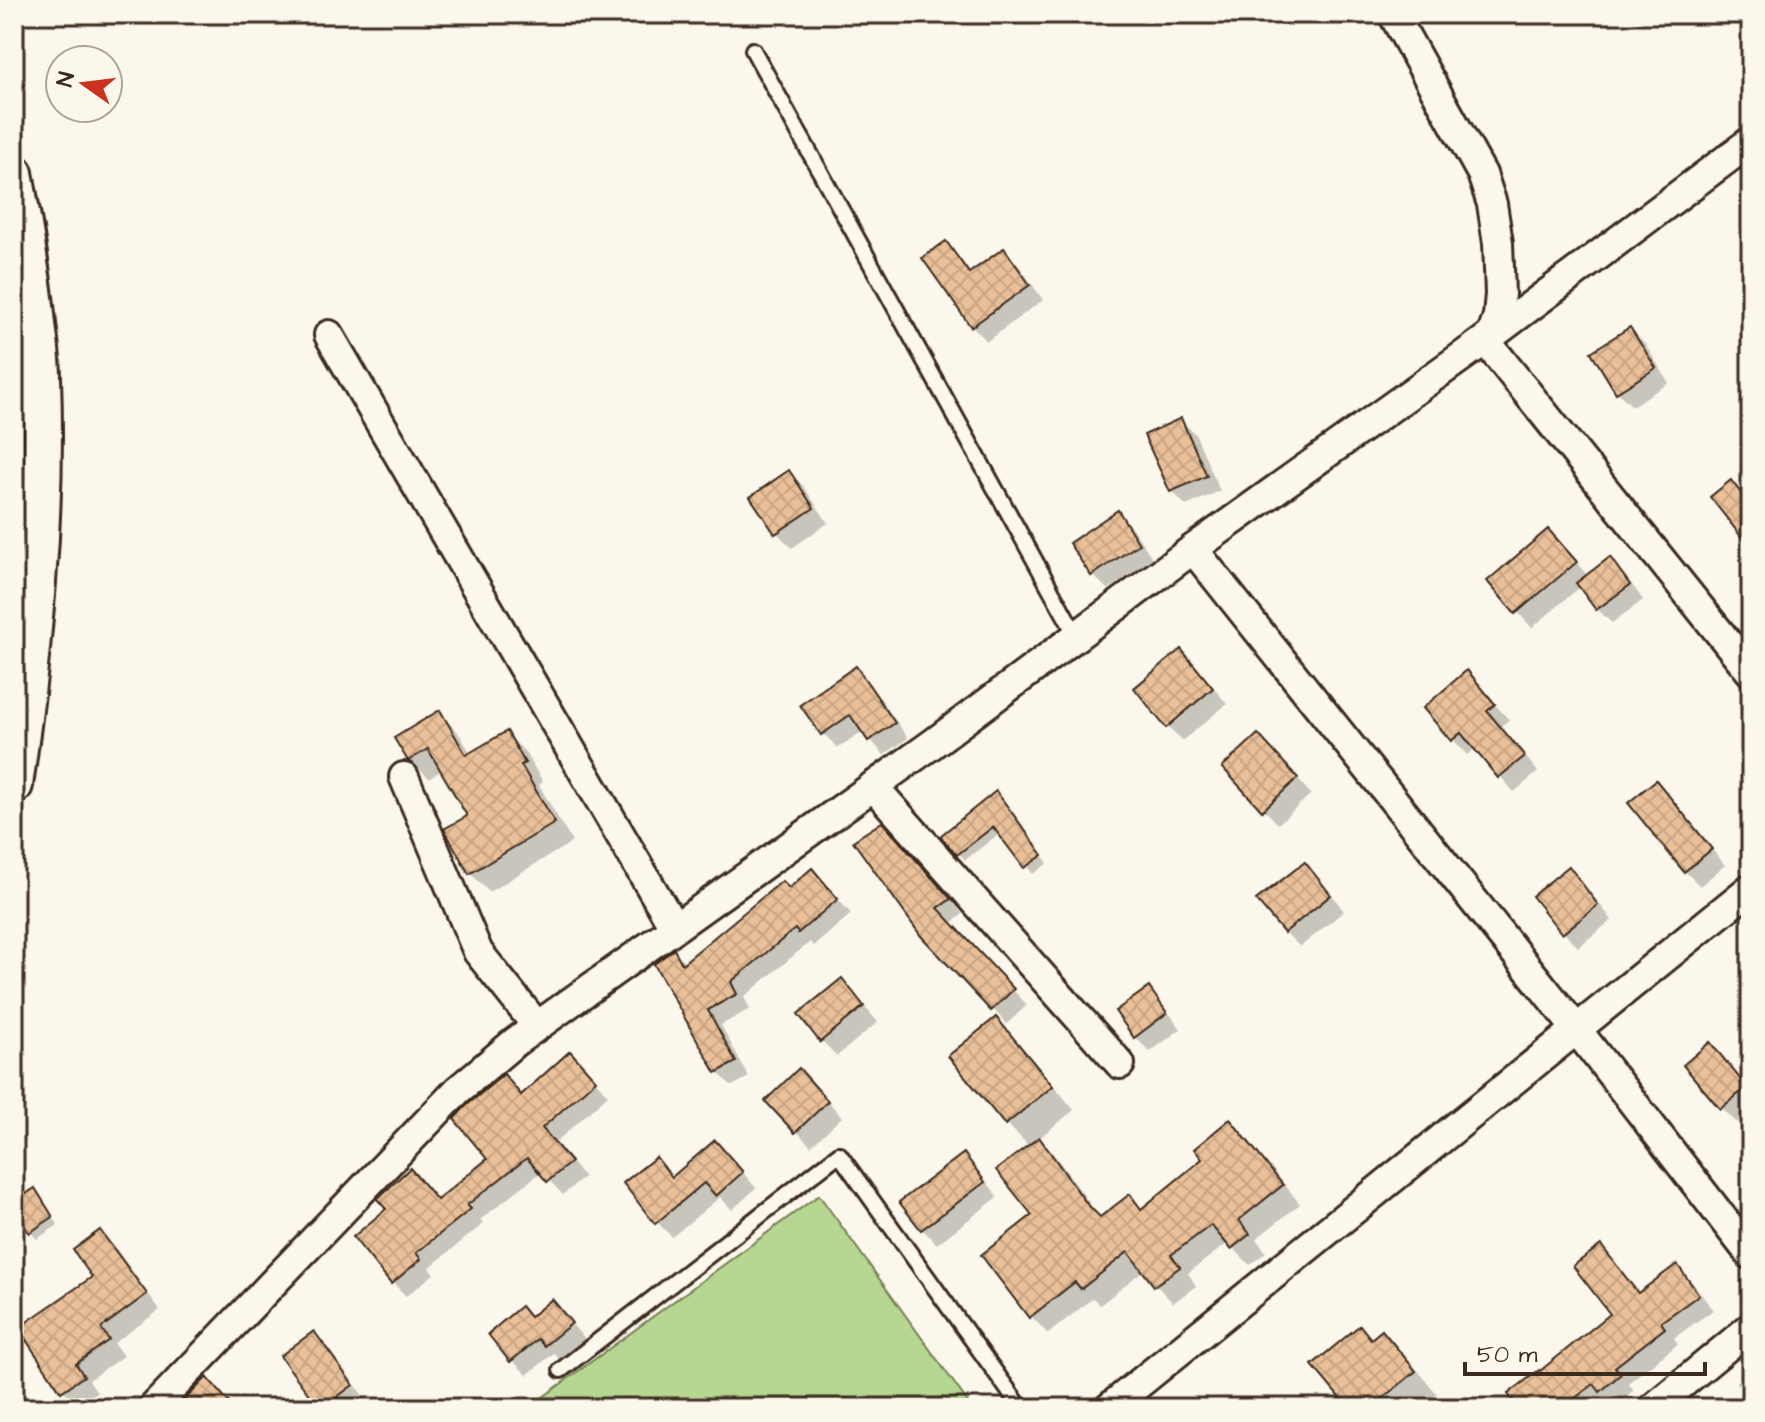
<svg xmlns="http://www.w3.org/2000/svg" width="1765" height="1422" viewBox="0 0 1765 1422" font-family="'Architects Daughter',sans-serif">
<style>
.grass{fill:#b6d791;stroke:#788058;stroke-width:2}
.shadow{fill:#0003}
.building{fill:url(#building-cross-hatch);stroke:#3b2a1e;stroke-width:2}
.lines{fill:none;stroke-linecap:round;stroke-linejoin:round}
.service-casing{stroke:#3b2a1e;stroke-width:20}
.minor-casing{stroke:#3b2a1e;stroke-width:34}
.tertiary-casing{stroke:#3b2a1e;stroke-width:42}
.service{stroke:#fbf7ec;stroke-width:14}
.minor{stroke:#fbf7ec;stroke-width:28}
.tertiary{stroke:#fbf7ec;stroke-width:36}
</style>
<defs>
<pattern id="building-cross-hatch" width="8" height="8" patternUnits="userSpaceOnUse" patternTransform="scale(2)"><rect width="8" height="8" fill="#e9c099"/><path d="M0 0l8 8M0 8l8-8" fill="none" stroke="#c9a583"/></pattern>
</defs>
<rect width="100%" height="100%" fill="#fbf7ec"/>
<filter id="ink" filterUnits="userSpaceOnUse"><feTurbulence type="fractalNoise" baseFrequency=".0125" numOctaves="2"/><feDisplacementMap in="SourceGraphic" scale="16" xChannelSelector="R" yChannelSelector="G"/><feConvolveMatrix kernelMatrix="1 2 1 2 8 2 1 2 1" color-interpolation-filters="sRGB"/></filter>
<g filter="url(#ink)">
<polygon class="grass" points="819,1195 972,1408 545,1408 539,1400"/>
<g class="shadow">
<polygon points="946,244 961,259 971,274 1004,251 1019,266 1043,300 987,341 972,326"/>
<polygon points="1630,329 1645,344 1669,383 1632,406 1617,392"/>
<polygon points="1181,420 1196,435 1220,491 1186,506 1172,491"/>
<polygon points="789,472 804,487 828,523 792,548 777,533"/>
<polygon points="1117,513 1132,528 1153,559 1108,590 1093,575 1072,543"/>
<polygon points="1562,546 1588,576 1610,560 1625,575 1643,600 1612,623 1597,609 1581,586 1532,628 1490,581"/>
<polygon points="1181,652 1196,666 1227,704 1182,741 1167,726"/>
<polygon points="855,669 870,684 908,738 884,755 863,731 838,748 823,733"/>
<polygon points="1467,673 1509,720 1501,726 1538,772 1514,792 1476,748 1467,755 1425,708"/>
<polygon points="439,713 458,732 471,754 506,733 525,752 543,782 539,785 572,842 489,892 470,873 470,817 442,770 429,778 410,760"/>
<polygon points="1273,752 1311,794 1278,824 1225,767"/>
<polygon points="1656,783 1670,798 1725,865 1700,886 1685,871"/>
<polygon points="996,794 1048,863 1033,874 1000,833 965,860 943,836"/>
<polygon points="896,838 963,914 951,923 1027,1005 1007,1024 923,934"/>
<polygon points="1305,864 1320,879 1344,911 1300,947 1285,932"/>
<polygon points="1569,869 1584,884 1612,920 1578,947 1563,932"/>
<polygon points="826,885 851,914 814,946 810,942 744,997 750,1009 721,1025 749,1077 732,1086 717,1072 674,952 686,963"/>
<polygon points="842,981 878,1022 837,1056 822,1041 801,1014"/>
<polygon points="1149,990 1163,1005 1181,1029 1150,1052 1135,1037"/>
<polygon points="996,1019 1018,1042 1074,1110 1038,1139 1056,1157 1101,1219 1130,1197 1143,1210 1205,1160 1230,1122 1248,1139 1300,1204 1256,1239 1266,1252 1250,1265 1228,1243 1188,1273 1196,1286 1173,1303 1156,1285 1144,1270 1100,1305 1093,1298 1048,1334 1031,1316 1035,1216 1029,1146 1007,1124 951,1056"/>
<polygon points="1710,1045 1751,1092 1751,1111 1737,1123 1722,1108 1686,1065"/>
<polygon points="584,1068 608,1095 555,1143 584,1177 563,1195 541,1172 480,1220 483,1224 429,1268 434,1274 406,1296 392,1282 438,1201 489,1159 504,1077 522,1096"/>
<polygon points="814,1085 842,1117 811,1146 767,1101"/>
<polygon points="963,1155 978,1170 998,1197 937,1244 922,1229"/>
<polygon points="730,1158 756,1188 732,1210 720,1197 672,1237 657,1222 655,1159 674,1178"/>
<polygon points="34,1191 41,1198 58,1225 37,1239 30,1232 14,1207 14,1204"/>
<polygon points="100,1232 115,1247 160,1310 114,1343 123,1356 89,1380 97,1392 78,1405 63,1390 95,1277"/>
<polygon points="1601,1247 1615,1262 1640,1294 1677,1267 1692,1282 1713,1310 1674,1338 1678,1344 1628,1383 1634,1390 1616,1405 1609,1398 1596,1408 1502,1408 1514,1399 1539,1372 1612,1314"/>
<polygon points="552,1302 585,1339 560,1360 554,1353 527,1375 512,1360 531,1319"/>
<polygon points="1360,1327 1373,1341 1382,1333 1405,1355 1437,1394 1421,1408 1351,1408"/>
<polygon points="314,1333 328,1348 367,1401 357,1408 321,1408"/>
<polygon points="1751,1370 1751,1402 1736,1382"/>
</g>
<g class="building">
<polygon points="946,241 969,273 1004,248 1030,285 971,327 922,258"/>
<polygon points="1630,327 1656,368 1616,393 1591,352"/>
<polygon points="1181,418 1207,476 1170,492 1144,435"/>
<polygon points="789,470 814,508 775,534 750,497"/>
<polygon points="1731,480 1751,506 1751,549 1710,497"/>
<polygon points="1118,510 1139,544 1091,576 1069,543"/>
<polygon points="1548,529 1577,562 1515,614 1487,581"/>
<polygon points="1610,557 1630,585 1596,610 1576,583"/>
<polygon points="1181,649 1213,688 1166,728 1134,688"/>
<polygon points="856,666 895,723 868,741 850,715 821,735 800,705"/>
<polygon points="1467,670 1495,704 1487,711 1525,756 1498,778 1461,733 1451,741 1423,708"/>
<polygon points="440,710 466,755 507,731 525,763 521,765 555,823 469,874 444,829 467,816 428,749 408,761 394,738"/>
<polygon points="1258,734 1298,778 1262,811 1222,767"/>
<polygon points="1656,780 1712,849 1684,872 1628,803"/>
<polygon points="996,791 1043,855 1024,868 993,827 957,855 940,836"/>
<polygon points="882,822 951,899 938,908 1014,989 991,1011 921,936 853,841"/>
<polygon points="1305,862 1331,895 1284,933 1256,900"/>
<polygon points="1569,866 1598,905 1562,934 1532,896"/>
<polygon points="812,868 838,899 798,933 795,929 731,982 737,994 708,1010 736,1062 716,1073 654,964 674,949 682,964 782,881 789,888"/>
<polygon points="842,978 864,1006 820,1042 798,1014"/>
<polygon points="1149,987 1167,1013 1134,1038 1115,1011"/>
<polygon points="996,1017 1053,1086 1005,1125 948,1056"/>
<polygon points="1710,1042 1747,1087 1720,1109 1683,1065"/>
<polygon points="570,1051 596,1080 542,1128 571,1162 547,1182 527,1158 467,1205 471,1209 416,1253 421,1259 391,1284 353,1237 386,1209 377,1199 410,1168 437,1200 487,1159 454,1119 466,1106 504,1074 521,1095"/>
<polygon points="799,1068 828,1101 795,1133 765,1101"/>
<polygon points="1230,1119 1283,1185 1239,1220 1250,1234 1231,1249 1211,1225 1171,1255 1180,1267 1154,1286 1128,1252 1081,1289 1075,1282 1029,1318 981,1255 1032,1215 996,1170 1039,1137 1087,1204 1100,1217 1130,1194 1141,1209 1202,1159 1194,1149"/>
<polygon points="715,1140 743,1172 716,1196 704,1183 655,1224 623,1183 656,1157 672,1177"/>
<polygon points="964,1153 985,1182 921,1230 899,1202"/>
<polygon points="35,1188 53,1217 29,1233 14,1211 14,1202"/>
<polygon points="100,1230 147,1294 101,1328 109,1340 76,1364 84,1376 61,1392 18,1328 92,1277 73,1250"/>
<polygon points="1601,1245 1638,1293 1677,1264 1699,1295 1661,1322 1665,1328 1615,1367 1621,1374 1600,1392 1594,1384 1562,1408 1518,1408 1508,1394 1539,1370 1540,1371 1610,1314 1573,1266"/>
<polygon points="552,1299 572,1323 544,1346 538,1339 510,1362 488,1334 521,1306 530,1317"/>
<polygon points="1360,1325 1371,1339 1382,1330 1416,1371 1371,1408 1348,1408 1312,1365"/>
<polygon points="314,1331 353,1385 322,1408 319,1408 280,1356"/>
<polygon points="207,1377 234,1408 177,1408"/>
</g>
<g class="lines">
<defs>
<g id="service">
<polyline points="753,50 1077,637"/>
<polyline points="561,1370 839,1154 1021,1408"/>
</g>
<g id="minor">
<polyline points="1393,14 1482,174 1492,204 1498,243 1500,294 1498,316 1492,335"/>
<polyline points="329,335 674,927"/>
<polyline points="1485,340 1751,672"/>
<polyline points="1193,549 1577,1030 1751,1255"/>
<polyline points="404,777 478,952 537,1026"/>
<polyline points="873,786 1120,1064"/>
<polyline points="153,1408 458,1090 515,1042 931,745 1193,549 1492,335 1751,141"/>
<polyline points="1109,1408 1751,888"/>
<polyline points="1653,1408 1751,1327"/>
</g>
<path id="tertiary" d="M14,173C23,223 32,273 37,324C39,342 42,360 42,378C47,515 33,650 14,785"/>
</defs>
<use href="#service" class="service-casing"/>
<use href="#minor" class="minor-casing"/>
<use href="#tertiary" class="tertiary-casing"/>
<use href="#service" class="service"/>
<use href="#minor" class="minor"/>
<use href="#tertiary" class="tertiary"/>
</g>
</g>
<rect width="1765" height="1422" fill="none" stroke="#fbf7ec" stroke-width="48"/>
<rect x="24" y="24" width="1717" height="1374" fill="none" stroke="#3b2a1e" stroke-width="3" filter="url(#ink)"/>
<g transform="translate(84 84) rotate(284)"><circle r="38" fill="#fbf7ec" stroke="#aea59a" stroke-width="2"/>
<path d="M0-6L14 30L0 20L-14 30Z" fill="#c8321e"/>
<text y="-12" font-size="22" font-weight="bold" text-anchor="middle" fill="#3b2a1e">N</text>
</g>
<path d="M1465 1362v12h240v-12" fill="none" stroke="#3b2a1e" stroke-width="4"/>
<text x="1477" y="1362" font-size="24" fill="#3b2a1e" stroke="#fbf7ec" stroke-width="6" paint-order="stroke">50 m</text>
</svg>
